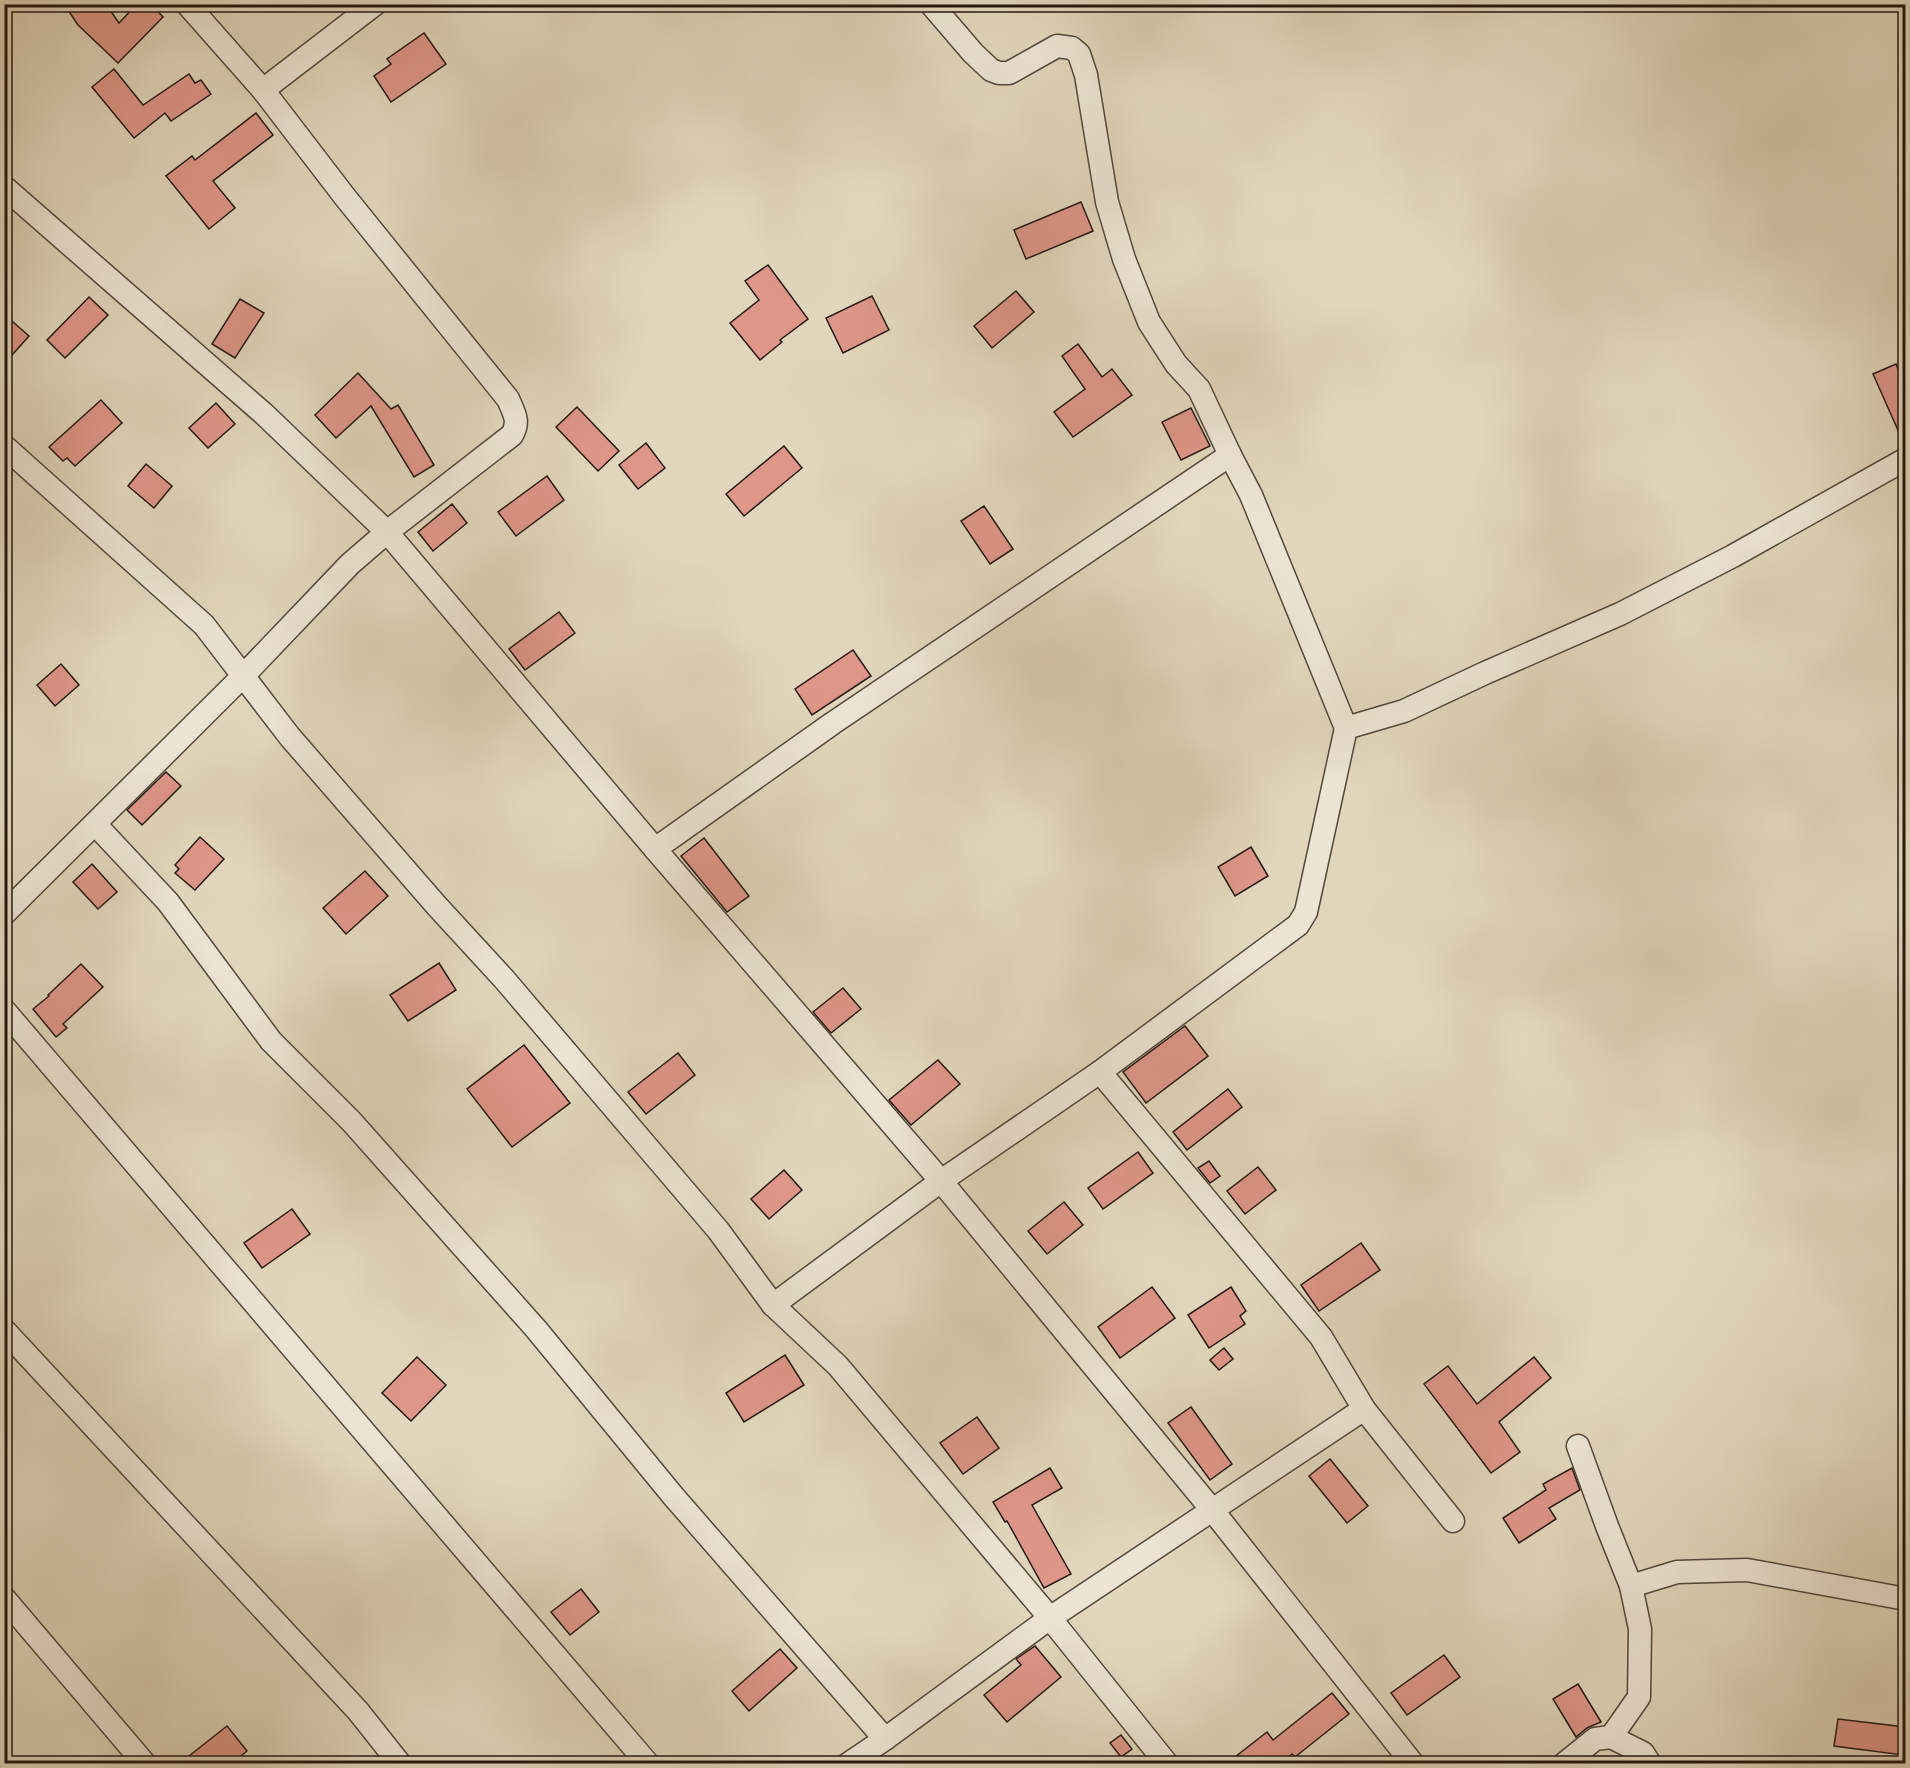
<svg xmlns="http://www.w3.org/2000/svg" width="1910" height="1768" viewBox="0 0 1910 1768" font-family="'IM FELL Great Primer',serif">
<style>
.building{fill:#de9689;stroke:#241811;stroke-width:1.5}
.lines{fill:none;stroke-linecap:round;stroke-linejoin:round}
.minor-casing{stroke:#53483c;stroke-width:25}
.minor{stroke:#ece4d3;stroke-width:22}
</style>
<rect width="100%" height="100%" fill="#e1d6bc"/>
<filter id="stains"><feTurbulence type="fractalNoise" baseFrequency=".00333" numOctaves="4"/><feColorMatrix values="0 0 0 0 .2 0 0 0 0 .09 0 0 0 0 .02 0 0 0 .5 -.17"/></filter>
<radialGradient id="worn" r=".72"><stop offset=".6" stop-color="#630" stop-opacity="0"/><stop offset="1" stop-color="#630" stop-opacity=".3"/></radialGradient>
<g class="building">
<polygon points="64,4 106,4 119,23 137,4 151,4 163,17 118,63 78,25"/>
<polygon points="424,33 446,64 391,102 374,76 391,64 387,59"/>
<polygon points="114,69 143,105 189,74 195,83 201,80 211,94 171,121 165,113 134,138 92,87"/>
<polygon points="256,113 273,135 213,181 235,208 209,229 166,176 192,156 195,160"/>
<polygon points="1081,202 1093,231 1026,259 1014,230"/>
<polygon points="768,265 808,319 780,340 782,342 760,360 730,323 759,300 745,281"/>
<polygon points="1016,291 1034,312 992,348 974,326"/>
<polygon points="872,296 889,330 843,353 826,318"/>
<polygon points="89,297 108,315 65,358 47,340"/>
<polygon points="240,299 264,313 235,358 212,344"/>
<polygon points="4,314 29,336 4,364"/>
<polygon points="1078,344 1102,377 1112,369 1132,395 1073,437 1054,412 1085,389 1062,356"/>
<polygon points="1896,364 1905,386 1905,446 1873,374"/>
<polygon points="358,373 391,409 398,405 434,465 414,477 371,406 336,438 315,415"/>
<polygon points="101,400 122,423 75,466 67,458 63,461 49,447"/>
<polygon points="216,403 235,424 208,448 189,428"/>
<polygon points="577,407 619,451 598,471 556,427"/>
<polygon points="1191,408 1210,446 1181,460 1162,422"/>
<polygon points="646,443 665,468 638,489 619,465"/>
<polygon points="784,446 802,468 744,516 726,494"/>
<polygon points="146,464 172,486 154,508 128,486"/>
<polygon points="547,476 564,500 516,536 498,512"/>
<polygon points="452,504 467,523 433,551 418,532"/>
<polygon points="984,506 1013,549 990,564 961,521"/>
<polygon points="559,612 575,633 525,670 509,649"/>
<polygon points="853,650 871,676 812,715 795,689"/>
<polygon points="61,664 79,685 55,706 37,685"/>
<polygon points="166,772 181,786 142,825 127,810"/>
<polygon points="200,837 224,859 195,890 175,873 179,869 175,865"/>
<polygon points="704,838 749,896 727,912 681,856"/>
<polygon points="1251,847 1268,876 1235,896 1218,867"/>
<polygon points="92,864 117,892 98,909 73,882"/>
<polygon points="365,871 388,896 346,934 323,908"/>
<polygon points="439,963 456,990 408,1021 390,995"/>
<polygon points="81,964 103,987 63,1024 67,1028 56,1037 33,1009 49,996 48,995"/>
<polygon points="843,988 861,1009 831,1033 813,1012"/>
<polygon points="1185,1026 1208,1056 1146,1103 1123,1072"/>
<polygon points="524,1045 570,1103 512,1147 467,1089"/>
<polygon points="678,1053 695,1075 646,1114 628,1092"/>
<polygon points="938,1060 960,1084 911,1125 889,1100"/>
<polygon points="1228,1089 1242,1107 1187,1150 1173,1132"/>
<polygon points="1138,1152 1153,1173 1103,1209 1088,1188"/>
<polygon points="1209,1161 1220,1176 1210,1183 1198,1168"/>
<polygon points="1258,1167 1276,1190 1245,1214 1227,1191"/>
<polygon points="784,1170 802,1190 769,1219 751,1199"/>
<polygon points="1064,1202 1083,1225 1047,1254 1028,1231"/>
<polygon points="292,1209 310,1234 262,1268 244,1243"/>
<polygon points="1361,1243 1380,1270 1319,1311 1301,1285"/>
<polygon points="1152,1287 1175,1318 1120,1358 1098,1327"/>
<polygon points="1231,1287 1246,1311 1240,1316 1245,1324 1209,1348 1188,1315"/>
<polygon points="1224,1348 1233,1359 1219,1370 1210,1360"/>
<polygon points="785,1355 804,1385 744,1422 726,1393"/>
<polygon points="417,1357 446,1385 411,1421 382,1393"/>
<polygon points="1534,1357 1551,1378 1499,1422 1520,1452 1491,1473 1424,1384 1448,1366 1477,1404"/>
<polygon points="1191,1407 1232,1464 1210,1480 1168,1423"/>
<polygon points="977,1417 999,1448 963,1474 940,1443"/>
<polygon points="1330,1459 1368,1506 1347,1523 1309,1476"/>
<polygon points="1050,1468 1062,1488 1032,1505 1071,1574 1044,1588 1007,1521 1005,1522 993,1502"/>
<polygon points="1572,1468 1580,1490 1549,1508 1556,1519 1519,1543 1503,1518 1546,1490 1543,1484"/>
<polygon points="581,1589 599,1612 570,1635 551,1612"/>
<polygon points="1035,1646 1061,1677 1007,1722 984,1695 1021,1665 1016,1659"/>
<polygon points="780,1649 797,1668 749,1711 732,1691"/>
<polygon points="1444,1655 1460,1677 1407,1715 1391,1693"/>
<polygon points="1578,1684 1601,1722 1587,1728 1576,1737 1553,1699"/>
<polygon points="1332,1693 1349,1714 1295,1757 1292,1754 1280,1764 1226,1764 1267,1732 1273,1740"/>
<polygon points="1838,1719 1905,1727 1903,1755 1834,1746"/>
<polygon points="227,1726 247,1751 231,1764 179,1764"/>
<polygon points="1121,1735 1132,1749 1121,1757 1110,1743"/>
</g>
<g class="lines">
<defs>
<g id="minor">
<polyline points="931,4 973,53 991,70 999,73 1009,73 1057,46 1072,48 1079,54 1086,75 1107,202 1124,259 1149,322 1176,364 1199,389 1230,455"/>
<polyline points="263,90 375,4"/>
<polyline points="4,187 264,414 387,532 655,849 941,1181 1213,1511 1413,1764"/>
<polyline points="4,446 204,625 290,737 436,905 504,979 718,1230 773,1305 838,1366 1050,1618 1167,1764"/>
<polyline points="95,824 168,902 271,1041 351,1121 536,1329 674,1497 885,1739"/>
<polyline points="655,849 833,723 1230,455 1251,495 1346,728"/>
<path d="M4,914L243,676L350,564L387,532L512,435C520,421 514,413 508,399L345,197L263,90L187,4"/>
<polyline points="4,1010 648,1764"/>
<polyline points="1100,1072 1298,925 1306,912 1346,728 1404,711 1485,673 1620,614 1733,556 1906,459"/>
<polyline points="773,1305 941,1181 1100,1072 1321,1337 1364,1409 1453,1521"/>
<polyline points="4,1330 358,1711 400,1764"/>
<polyline points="1578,1446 1607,1526 1631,1586 1640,1629 1639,1697 1611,1737"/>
<polyline points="1631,1586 1677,1572 1747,1570 1906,1599"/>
<polyline points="4,1598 145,1764"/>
<polyline points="848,1764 885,1739 1050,1618 1364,1409"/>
<polyline points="1564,1764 1595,1739 1611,1737 1643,1753 1650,1764"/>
</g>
</defs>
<use href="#minor" class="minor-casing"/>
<use href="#minor" class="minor"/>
</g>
<rect width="1910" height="1768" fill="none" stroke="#e1d6bc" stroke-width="24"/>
<rect x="6" y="6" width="1898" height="1756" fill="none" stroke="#241811" stroke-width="3"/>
<rect x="12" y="12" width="1886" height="1744" fill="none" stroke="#241811" stroke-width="1.5"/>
<rect width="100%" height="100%" filter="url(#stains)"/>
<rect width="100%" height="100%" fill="url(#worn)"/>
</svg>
